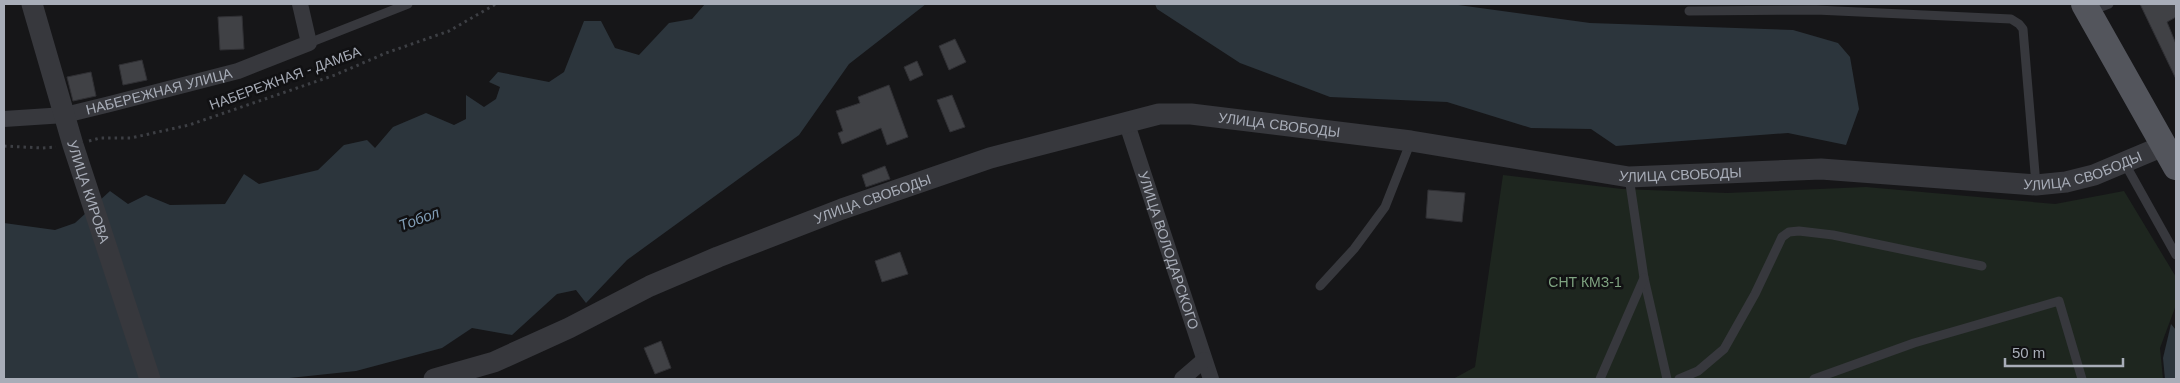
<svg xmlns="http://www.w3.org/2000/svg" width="2180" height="383" viewBox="0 0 2180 383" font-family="Helvetica,sans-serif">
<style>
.green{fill:#1e261f}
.water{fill:#2c353c}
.building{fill:#404145;stroke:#303034}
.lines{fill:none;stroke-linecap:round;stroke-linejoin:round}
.path{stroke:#3d3f44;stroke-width:3;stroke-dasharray:2.5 4;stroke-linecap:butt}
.service{stroke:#37383d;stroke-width:9}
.minor{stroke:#37383d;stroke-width:16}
.tertiary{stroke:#37383d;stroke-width:21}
.primary{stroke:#53555c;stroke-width:26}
.labels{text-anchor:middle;stroke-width:5;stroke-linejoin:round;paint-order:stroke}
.street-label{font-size:14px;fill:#a8adb8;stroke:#111113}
.park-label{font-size:14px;fill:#7fa381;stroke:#111113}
.water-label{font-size:15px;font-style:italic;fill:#7f9bb3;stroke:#111113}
</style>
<rect width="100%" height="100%" fill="#161618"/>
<polygon class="green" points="1503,175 1622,189 1727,193 1866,187 2055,204 2124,191 2176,277 2176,305 2160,348 2163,379 1453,379 1475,367"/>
<g class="water">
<polygon points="705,4 926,4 849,64 799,135 627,260 586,303 576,290 557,294 512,335 472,328 442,348 356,371 280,379 4,379 4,223 55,230 75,223 110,191 128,204 146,195 170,205 225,204 244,174 259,184 318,170 344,145 367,140 375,148 393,127 426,113 454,125 466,119 466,95 484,107 496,99 500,87 489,82 498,72 549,82 564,72 584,21 601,21 615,48 639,55 669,23 692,19"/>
<polygon points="1155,4 1451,4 1590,23 1793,30 1838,43 1850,57 1859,109 1846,145 1788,133 1616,146 1591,129 1531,128 1447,102 1330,97 1240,63 1157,9"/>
<polygon points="2171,324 2176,330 2176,379 2165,379 2163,358"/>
</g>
<g class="building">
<polygon points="2140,4 2176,4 2176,17 2167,22 2176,44 2176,79"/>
<polygon points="242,16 244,49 220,50 218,17"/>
<polygon points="955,39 966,62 949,70 939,46"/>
<polygon points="142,60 147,80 123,85 119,65"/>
<polygon points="917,61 923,75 910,81 904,67"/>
<polygon points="91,72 96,96 73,101 67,77"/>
<polygon points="889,85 908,137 887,145 881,128 842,144 838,133 843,131 836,111 860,103 858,97"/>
<polygon points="952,95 965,127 950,132 937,100"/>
<polygon points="885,166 890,179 866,187 862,175"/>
<polygon points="1428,190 1465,193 1462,222 1426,218"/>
<polygon points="900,252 908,274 882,282 875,261"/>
<polygon points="661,341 671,368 655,374 644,348"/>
</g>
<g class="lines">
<g class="path">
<polyline points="89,141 100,138 131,138 189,125 335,75 386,53 449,31 496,4"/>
<polyline points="4,146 42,148 56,147"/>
</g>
<g class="service">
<polyline points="1689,11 1816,10 2011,19 2019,24 2023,29 2036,185"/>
<polyline points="2091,11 2109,4"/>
<polyline points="309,43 408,4"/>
<polyline points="2124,162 2176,255"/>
<polyline points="1629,177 1644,278 1667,379"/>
<polyline points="1320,286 1354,249 1385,207 1411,141"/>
<polyline points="1600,379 1644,278"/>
<polyline points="1679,379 1698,371 1724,349 1755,294 1782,237 1789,232 1799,231 1833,235 1982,266"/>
<polyline points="1814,379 1914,343 2059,301 2082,379"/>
</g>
<g class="minor">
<path id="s1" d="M4,119L65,115L110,104L238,71L309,43L300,4"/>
<path id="s2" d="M1126,121L1211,379"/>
<polyline points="1182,379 1204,360"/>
</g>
<g class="tertiary">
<path id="s3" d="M32,4L73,145L150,379"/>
<path id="s4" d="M434,379L494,362L569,328L650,286L718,257L842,209L990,158L1159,114H1191L1411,141L1629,177L1821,169L2036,185L2066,182L2094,175L2163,146"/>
</g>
<polyline class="primary" points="2084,4 2176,167"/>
</g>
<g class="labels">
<g class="street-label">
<text transform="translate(285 78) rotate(-20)" y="5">НАБЕРЕЖНАЯ - ДАМБА</text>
<text dy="5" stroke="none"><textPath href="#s1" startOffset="158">НАБЕРЕЖНАЯ УЛИЦА</textPath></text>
<text dy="5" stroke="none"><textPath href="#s4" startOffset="895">УЛИЦА СВОБОДЫ</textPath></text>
<text dy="5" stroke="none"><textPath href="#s4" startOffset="1705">УЛИЦА СВОБОДЫ</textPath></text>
<text dy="5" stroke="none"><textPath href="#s4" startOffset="1300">УЛИЦА СВОБОДЫ</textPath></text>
<text dy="5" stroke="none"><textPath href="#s3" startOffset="196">УЛИЦА КИРОВА</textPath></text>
<text dy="5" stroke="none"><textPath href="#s4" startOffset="475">УЛИЦА СВОБОДЫ</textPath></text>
<text dy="5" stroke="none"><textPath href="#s2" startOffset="136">УЛИЦА ВОЛОДАРСКОГО</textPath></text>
</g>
<g class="park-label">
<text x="1585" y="287">СНТ КМЗ-1</text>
</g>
<g class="water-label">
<text transform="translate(419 219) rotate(-20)" y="5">Тобол</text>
</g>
</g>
<rect width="2180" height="383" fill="none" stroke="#a8adb8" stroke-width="10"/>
<path d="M2005 358v8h118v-8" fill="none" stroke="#a8adb8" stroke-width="2.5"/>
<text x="2012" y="358" font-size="15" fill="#a8adb8" stroke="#111113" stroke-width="4" paint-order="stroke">50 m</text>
</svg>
